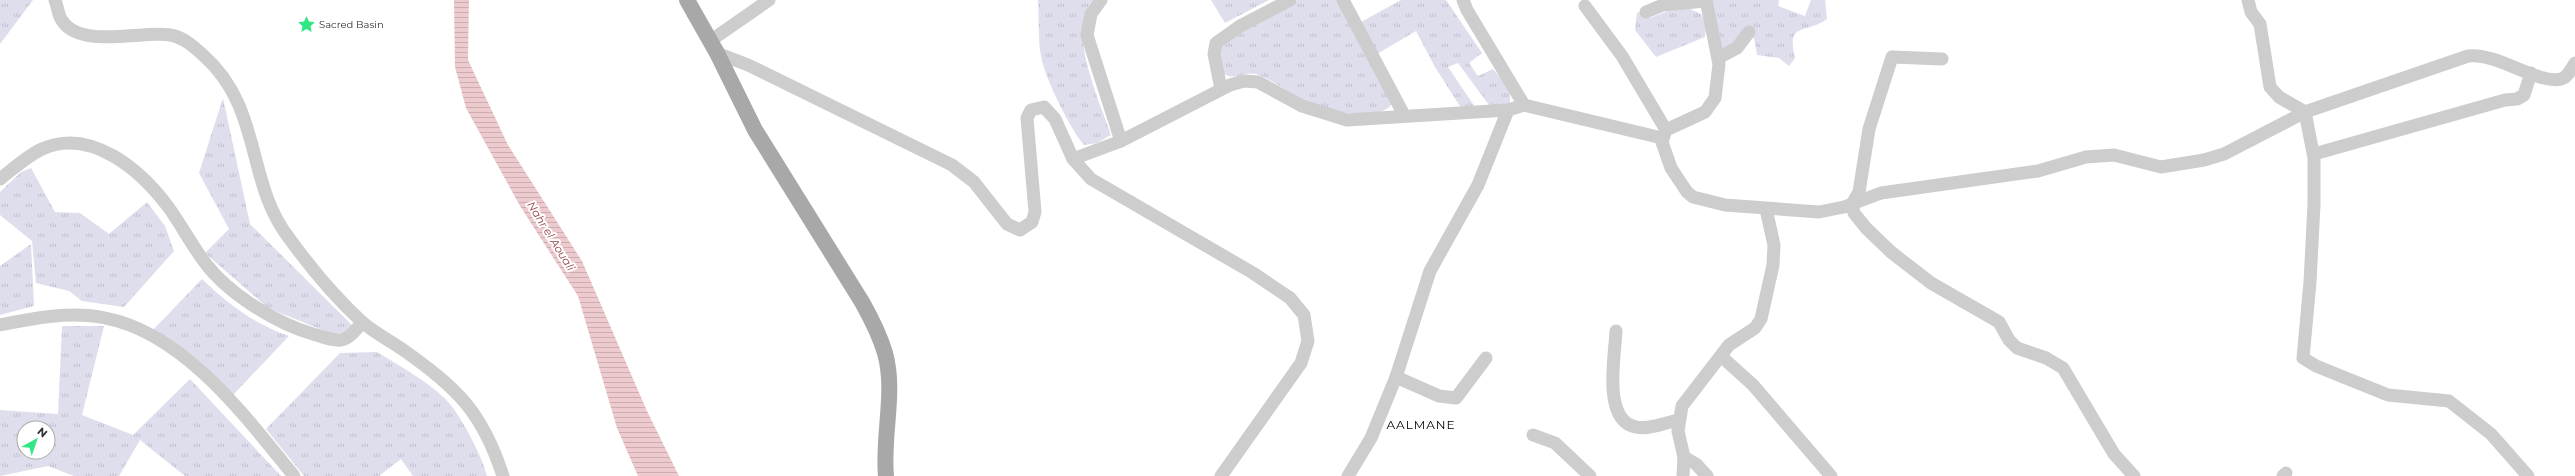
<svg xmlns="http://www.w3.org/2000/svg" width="2575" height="476" viewBox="0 0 2575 476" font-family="Montserrat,sans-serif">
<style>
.grass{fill:url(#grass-tufts);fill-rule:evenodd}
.water{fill:url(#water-rules)}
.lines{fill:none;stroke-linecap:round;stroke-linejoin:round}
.minor{stroke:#cdcdcd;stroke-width:13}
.major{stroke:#a8a8a8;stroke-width:16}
.labels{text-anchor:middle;stroke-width:4;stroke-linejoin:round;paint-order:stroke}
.poi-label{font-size:10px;fill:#303030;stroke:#fff;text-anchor:start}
.water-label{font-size:11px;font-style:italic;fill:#933c44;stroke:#fff}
.quarter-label{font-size:12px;letter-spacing:1px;fill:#000;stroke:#fff}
</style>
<defs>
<pattern id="grass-tufts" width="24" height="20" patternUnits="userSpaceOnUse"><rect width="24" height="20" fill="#dedeed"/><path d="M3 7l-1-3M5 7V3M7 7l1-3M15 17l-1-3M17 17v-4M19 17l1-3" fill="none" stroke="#bfbfcc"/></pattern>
<pattern id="water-rules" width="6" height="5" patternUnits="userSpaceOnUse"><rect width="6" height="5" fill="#edcacd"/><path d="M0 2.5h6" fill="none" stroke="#ccaeb0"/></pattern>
</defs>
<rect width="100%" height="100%" fill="#fff"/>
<g class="grass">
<polygon points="0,0 33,0 0,44"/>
<path d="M1038,0H1093C1065,29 1101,103 1111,135L1097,143L1084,145C1070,129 1044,76 1041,56C1038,38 1039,18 1038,0Z"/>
<polygon points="1211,0 1269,0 1225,23"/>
<path d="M1298,0H1338L1392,104C1377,124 1322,110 1302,99C1287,92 1272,79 1256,74C1243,71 1236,81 1224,74L1218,54L1222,42Z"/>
<polygon points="1401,0 1446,0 1482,53 1469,63 1478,76 1493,69 1510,89 1510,102 1503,109 1492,109 1458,63 1448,67 1477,110 1463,111 1435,67 1416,31 1377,54 1361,22"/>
<path d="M1712,0H1779L1778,6L1805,16L1811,0H1825L1827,19C1805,35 1786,21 1795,58L1789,66L1779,58L1757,55L1754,38L1745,35L1739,44L1722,49Z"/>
<polygon points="1688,8 1701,14 1706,25 1705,37 1656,57 1635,30 1637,12 1650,18 1668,11"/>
<polygon points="223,98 250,224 353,326 347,333 332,334 268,308 205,253 229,229 199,173"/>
<polygon points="31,168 55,212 80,213 109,234 147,202 165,226 174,251 124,307 82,301 69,291 36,283 32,241 0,215 0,192 21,172"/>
<polygon points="31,244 34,306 0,315 0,266"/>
<path d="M202,279C228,304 254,324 289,336L233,395C205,367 187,349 152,331Z"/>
<path d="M62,326H104L82,415L133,435L190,379L281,476H185L140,440L119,476H74L48,466L0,476V410L58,414ZM24,428H48V452H24Z"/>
<path d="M377,352C397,364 435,386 449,403C462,418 483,458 487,476H413L401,459L379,476H304L266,429L340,353Z"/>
</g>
<polygon class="water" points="454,0 469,0 468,60 508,145 582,261 647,411 679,476 638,476 617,428 578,296 520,206 466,108 455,67"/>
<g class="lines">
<g class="minor">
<path d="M55,0C57,5 58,12 60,17C76,51 141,30 170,35C183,37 193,46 203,55C263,108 245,181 289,238C310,267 335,297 361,321C373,332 389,340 402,349C457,388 482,411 503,476"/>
<polyline points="1101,0 1091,14 1087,35 1121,141"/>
<polyline points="1343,0 1404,115"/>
<polyline points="1463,0 1467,10 1524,105"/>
<path d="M1706,0L1719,64L1715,98L1705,112L1666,130L1662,142L1671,168L1687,192L1693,197L1725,205L1819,212L1844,207L1881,193L2038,171L2086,157L2114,155L2161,167L2204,160L2224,154L2305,112L2468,56C2496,52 2539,85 2561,79C2568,77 2571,69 2575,63"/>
<polyline points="2248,0 2251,12 2260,24 2270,87 2279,97 2305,112 2314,158 2314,205 2310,282 2303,358 2316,366 2388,395 2449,401 2491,434 2528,476"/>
<polyline points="1585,6 1622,56 1666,130"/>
<polyline points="1646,12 1663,5 1705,1"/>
<polyline points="710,41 769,0"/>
<polyline points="717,53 748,65 952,165 974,182 1007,224 1020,230 1032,222 1035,212 1027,118 1031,110 1044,107 1055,119 1073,159 1091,179 1253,273 1290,298 1304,315 1308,341 1301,363 1221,476"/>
<polyline points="1718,58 1737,48 1749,32"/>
<polyline points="1942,59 1892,57 1869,129 1859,192 1852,204 1854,213 1866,228 1891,252 1931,283 1999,322 2009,340 2017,348 2046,358 2063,368 2114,454 2134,476"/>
<polyline points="1221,89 1214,54 1216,43 1240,26 1290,0"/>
<polyline points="2314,154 2505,100 2517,99 2524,95 2531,73"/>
<polyline points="1073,159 1121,141 1230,85 1244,81 1258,82 1302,106 1347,120 1508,110 1524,105 1662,138"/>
<path d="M0,179C13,169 27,156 42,149C91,127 141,170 169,208C182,226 192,246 206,264C229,294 277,324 313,334C339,342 345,346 362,322"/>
<path d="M0,325C33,318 71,311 105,318C184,333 246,417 294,476"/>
<path d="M1616,331C1615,355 1602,421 1636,427C1648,430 1665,423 1678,420"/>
<polyline points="1722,357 1753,385 1831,476"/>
<polyline points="1396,377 1439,396 1456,398 1486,358"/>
<polyline points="1533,435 1555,443 1590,476"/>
<polyline points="1684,457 1696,464 1707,476"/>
<polyline points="1348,476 1371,438 1396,377 1430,271 1478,185 1508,110"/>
<polyline points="1683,476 1684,457 1678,431 1682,406 1729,345 1755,328 1761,319 1773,265 1774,245 1766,209"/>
<polyline points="2283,476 2286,473"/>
</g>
<path class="major" d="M687,0L717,53L755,130L862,302C871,318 880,336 885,353C896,392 882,436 886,476"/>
</g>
<defs>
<symbol id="sight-bare" viewBox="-9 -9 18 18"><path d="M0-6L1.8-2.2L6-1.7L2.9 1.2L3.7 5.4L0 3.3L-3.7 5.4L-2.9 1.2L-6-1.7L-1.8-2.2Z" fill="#31e784" stroke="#fff" stroke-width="2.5" paint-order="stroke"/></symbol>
</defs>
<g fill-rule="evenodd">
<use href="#sight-bare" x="294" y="12" width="25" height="25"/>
</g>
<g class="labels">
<g class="poi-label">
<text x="319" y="28">Sacred Basin</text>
</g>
<g class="water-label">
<text transform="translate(551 236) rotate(58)" y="4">Nahr el Aouali</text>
</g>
<g class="quarter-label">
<text x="1421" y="429">AALMANE</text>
</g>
</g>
<g transform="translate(36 440) rotate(40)"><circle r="19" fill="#ffffff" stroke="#acacac"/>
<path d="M0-3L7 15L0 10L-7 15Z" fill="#31e784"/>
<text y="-6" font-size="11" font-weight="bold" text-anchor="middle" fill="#303030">N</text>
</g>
</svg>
